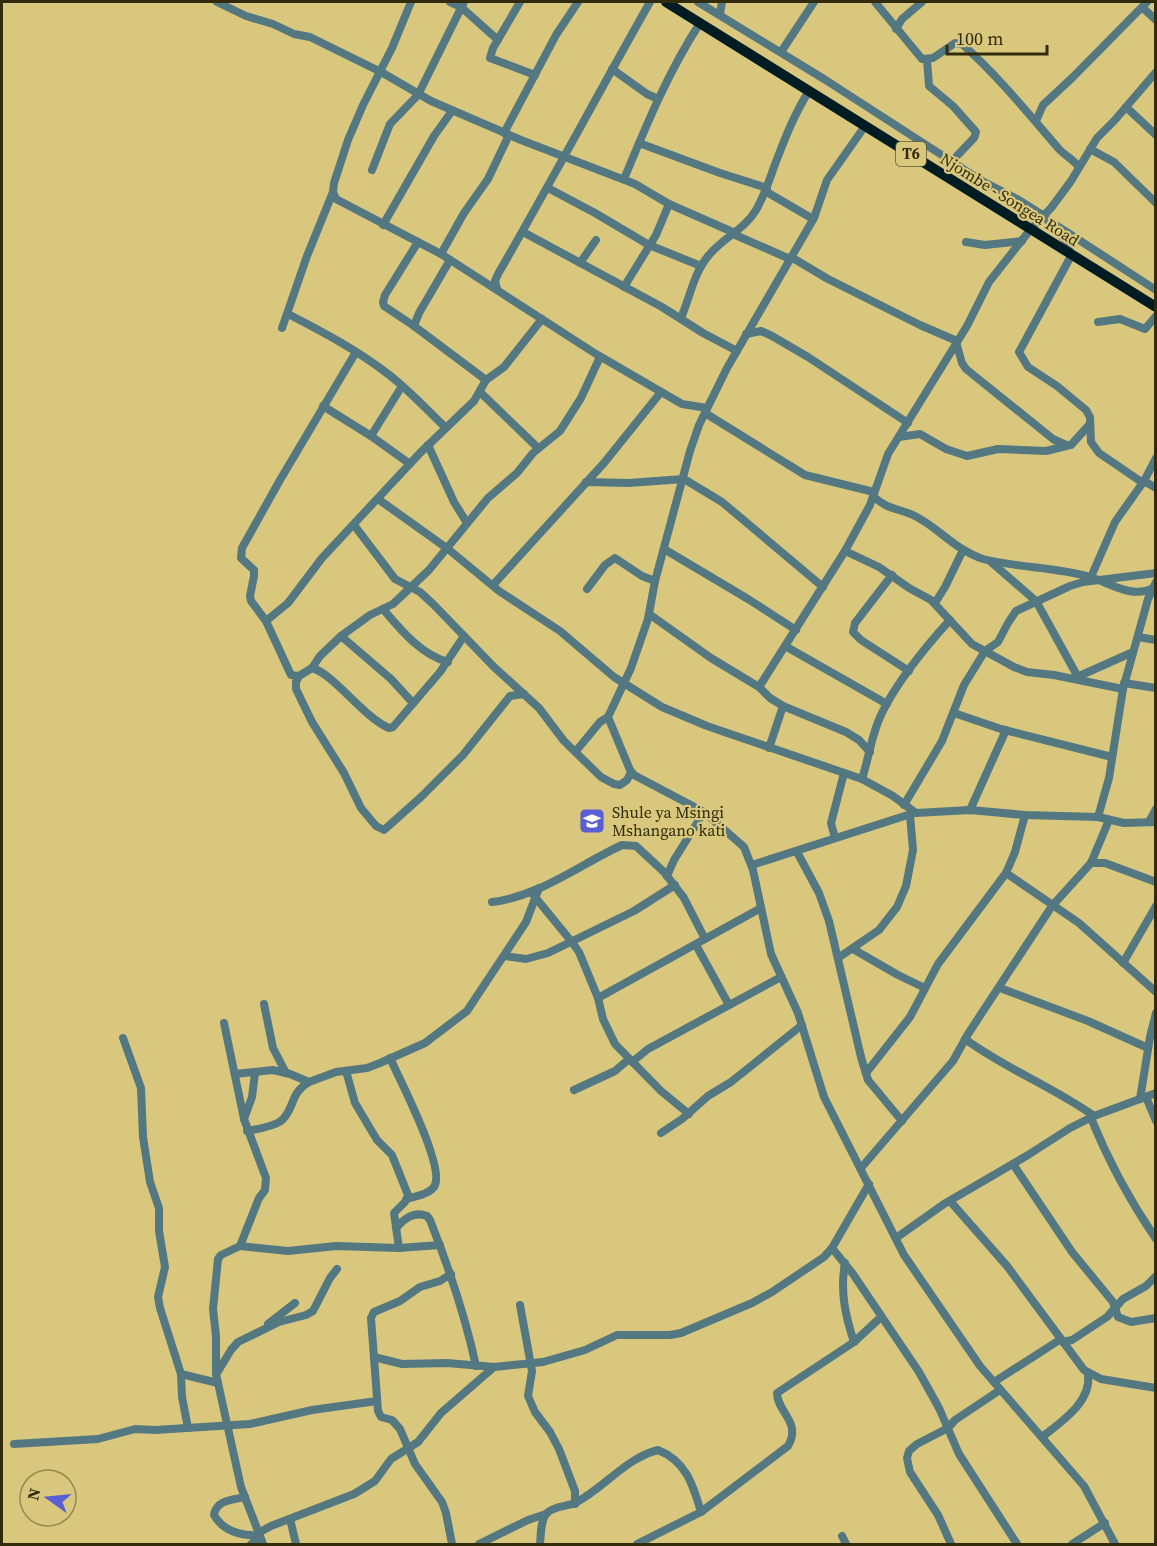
<svg xmlns="http://www.w3.org/2000/svg" width="1157" height="1546" viewBox="0 0 1157 1546" font-family="'Source Serif 4',serif">
<style>
.lines{fill:none;stroke-linecap:round;stroke-linejoin:round}
.minor{stroke:#547882;stroke-width:8}
.highway{stroke:#001c23;stroke-width:10}
.labels{text-anchor:middle;stroke-width:4.5;stroke-linejoin:round;paint-order:stroke}
.shield{fill:#d8c77d;stroke:#635a2d;stroke-width:1.5}
.shield-label{font-size:15px;font-weight:bold;fill:#312b0b}
.street-label{font-size:16px;fill:#312b0b;stroke:#d8c77d}
.poi-label{font-size:16px;fill:#312b0b;stroke:#d8c77d;text-anchor:start}
</style>
<rect width="100%" height="100%" fill="#d8c77d"/>
<g class="lines">
<g class="minor">
<polyline points="217,2 246,16 273,24 294,34 310,37 381,72 431,101 521,140 635,184 669,204 735,233"/>
<polyline points="411,2 392,48 363,105 348,140 334,183 333,192 336,199 441,254 596,354 682,404 707,408"/>
<polyline points="450,2 461,7 498,40"/>
<polyline points="520,2 493,48 490,58 535,75"/>
<polyline points="698,2 824,79 982,181 1017,199 1044,216 1067,242 1071,256 1019,352 1028,367 1057,386 1086,410 1090,417 1091,442 1099,453 1143,483"/>
<path d="M875,2L922,59L933,58L955,43L962,44C997,75 1028,113 1058,148C1065,156 1073,159 1079,167"/>
<polyline points="1143,8 1156,20"/>
<polyline points="720,14 722,2"/>
<polyline points="896,29 902,19 922,2"/>
<polyline points="781,52 814,2"/>
<polyline points="927,60 929,86 953,106 976,132 974,138 952,161"/>
<polyline points="612,69 647,94 658,99"/>
<polyline points="1126,107 1156,135"/>
<polyline points="1036,121 1043,105 1073,77 1147,2"/>
<polyline points="865,126 827,180 814,218 727,368 699,425 690,451 655,581 648,619 631,668 608,717 630,770 634,775 704,812 744,847 753,870 771,954 798,1013 824,1097 904,1255 980,1366 1084,1486 1115,1544"/>
<polyline points="504,133 556,35 578,2"/>
<polyline points="639,143 720,173 767,188"/>
<polyline points="1090,149 1114,162 1156,203"/>
<polyline points="372,170 390,124 418,95 464,2"/>
<path d="M624,179C646,126 668,72 700,23"/>
<polyline points="548,188 595,213 649,245 701,266"/>
<polyline points="765,191 813,219"/>
<polyline points="383,225 434,136 452,111"/>
<polyline points="1056,225 1156,290"/>
<polyline points="523,232 662,307 703,333 737,351"/>
<polyline points="733,234 790,259"/>
<polyline points="418,242 385,295 383,302 384,306 414,326 486,380"/>
<polyline points="966,242 985,245 1022,241"/>
<polyline points="441,254 464,213 488,179 509,135"/>
<polyline points="791,257 828,279 920,325 957,341"/>
<polyline points="580,263 596,240"/>
<polyline points="624,287 656,235 669,204"/>
<path d="M497,289L495,281L498,274C550,184 599,92 650,2"/>
<path d="M288,314C323,332 357,350 388,374C409,390 427,410 446,428"/>
<path d="M681,318C690,297 694,272 709,255C723,238 745,229 756,210C764,196 769,181 774,167C784,141 794,114 809,91"/>
<polyline points="1098,322 1120,319 1145,329 1156,316"/>
<polyline points="414,326 419,313 450,260"/>
<polyline points="282,328 307,256 333,192"/>
<polyline points="746,334 761,331 772,336 808,357 908,423"/>
<polyline points="956,342 962,363 966,369 1053,439 1066,445 1071,445 1090,424"/>
<path d="M356,352L280,480L242,548L241,558L254,570V576L250,596L251,601L266,621L291,675L299,676L312,668C333,673 364,718 389,728L393,727L440,672L464,636"/>
<polyline points="480,392 538,448"/>
<polyline points="323,406 371,436 410,464"/>
<polyline points="705,413 805,475 874,492"/>
<polyline points="371,436 402,386"/>
<polyline points="899,437 920,434 946,449 967,456 998,449 1046,451 1070,445"/>
<polyline points="428,445 454,502 467,523"/>
<polyline points="1144,481 1156,488"/>
<polyline points="586,482 628,483 684,479 722,502 823,587"/>
<path d="M873,496C887,510 899,508 915,516C939,528 955,550 983,559C1018,568 1056,567 1090,577C1110,583 1132,599 1153,588"/>
<polyline points="378,499 448,549 499,591 560,631 614,677 662,707 707,726 862,779 893,796 916,813 970,810 1025,815 1098,817 1124,823 1156,822"/>
<polyline points="354,525 395,579 420,592 434,605 494,667 539,708 564,741 601,777 614,784 620,785 627,780 631,772"/>
<polyline points="664,549 748,599 796,630"/>
<polyline points="845,551 879,567 909,588 931,600 972,644 1014,667 1027,672 1054,675 1123,689"/>
<polyline points="991,562 1036,601 1079,679"/>
<polyline points="892,575 855,623 853,632 861,640 909,671"/>
<polyline points="1091,577 1115,522 1144,481 1156,458"/>
<polyline points="493,585 604,463 661,392"/>
<polyline points="587,589 605,565 615,558 642,576 655,581"/>
<polyline points="935,603 945,587 963,550"/>
<path d="M383,609C400,629 421,655 448,662"/>
<polyline points="649,614 711,658 759,687 770,698 783,706 846,732 859,740 870,752"/>
<polyline points="266,621 288,603 322,558 420,453 474,401 486,380 504,367 542,319"/>
<polyline points="341,636 391,679 413,703"/>
<polyline points="1138,637 1156,640"/>
<polyline points="785,646 887,704"/>
<polyline points="312,668 320,656 341,636 370,615 393,604 429,570 488,498 517,473 533,453 560,431 581,398 600,357"/>
<polyline points="299,676 296,682 296,689 312,722 344,773 361,808 376,826 384,830 421,797 463,755 510,696 524,694"/>
<polyline points="1077,677 1133,652"/>
<polyline points="1124,683 1156,688"/>
<polyline points="759,687 845,551 870,505 888,454 967,326 989,282 1030,230 1051,208 1071,181 1097,138 1114,121 1156,72"/>
<polyline points="954,713 1001,729 1112,757"/>
<polyline points="769,748 783,706"/>
<polyline points="576,751 600,722 608,717"/>
<path d="M862,779C868,760 871,740 878,722C891,689 926,646 950,620"/>
<polyline points="904,805 942,741 964,685 985,651 998,642 1008,623 1016,611 1070,586 1083,582 1156,573"/>
<polyline points="970,810 1006,730"/>
<polyline points="1098,817 1109,778 1123,689 1148,599 1156,582"/>
<polyline points="1149,822 1156,809"/>
<polyline points="835,838 831,823 844,773"/>
<polyline points="797,852 819,893 829,921 861,1057 868,1080 902,1121"/>
<polyline points="1091,863 1105,863 1156,882"/>
<polyline points="752,865 914,813"/>
<polyline points="1006,873 1079,923 1156,992"/>
<polyline points="667,876 674,860 704,812"/>
<polyline points="531,892 571,941 579,952 598,998 603,1019 615,1044 661,1091 689,1114"/>
<path d="M492,902C540,896 579,865 622,845L636,846L664,872L684,898L705,939"/>
<polyline points="696,945 729,1005"/>
<polyline points="853,949 898,975 925,988"/>
<polyline points="505,956 526,959 548,953 634,911 675,885"/>
<polyline points="838,958 879,930 897,907 906,886 913,850 910,815"/>
<polyline points="1123,963 1156,906"/>
<polyline points="1000,988 1088,1021 1148,1048"/>
<polyline points="598,998 761,908"/>
<polyline points="264,1004 273,1048 286,1073"/>
<polyline points="224,1023 244,1119 266,1178 265,1190 259,1198 240,1246 221,1255 218,1259 213,1309 216,1336 216,1374 241,1487 263,1544"/>
<polyline points="123,1038 141,1088 143,1137 150,1182 159,1208 159,1231 165,1267 158,1297 160,1308 181,1374 218,1383"/>
<path d="M965,1039C1006,1069 1053,1087 1094,1116"/>
<path d="M390,1058C400,1080 444,1165 435,1185C431,1194 416,1196 407,1199"/>
<polyline points="632,1062 648,1049 781,977"/>
<polyline points="346,1071 355,1103 377,1140 392,1155 408,1195 405,1202 394,1213 399,1248"/>
<polyline points="866,1073 910,1017 938,964 1006,873 1015,852 1025,815"/>
<polyline points="235,1074 273,1070 290,1074 309,1082 336,1072 367,1068 380,1063 425,1043 467,1011 526,922 539,888"/>
<polyline points="574,1090 615,1071 629,1059"/>
<polyline points="1146,1097 1156,1121"/>
<polyline points="1140,1099 1150,1037 1156,1013"/>
<path d="M1091,1118C1108,1160 1130,1201 1156,1239"/>
<polyline points="244,1119 252,1097 255,1073"/>
<path d="M247,1131C258,1129 272,1127 281,1121C296,1108 288,1095 309,1082"/>
<polyline points="661,1133 682,1119 708,1096 731,1082 802,1025"/>
<polyline points="1013,1164 1072,1252 1113,1302 1118,1317 1131,1322 1156,1318"/>
<polyline points="861,1168 953,1061 968,1034 1052,906 1091,863 1109,820"/>
<polyline points="950,1201 1007,1266 1084,1370 1101,1379 1156,1388"/>
<path d="M396,1228C405,1218 414,1211 427,1216L430,1220C449,1268 465,1315 476,1366"/>
<polyline points="896,1238 944,1204 1028,1155 1070,1128 1094,1116 1156,1093"/>
<polyline points="240,1246 288,1251 336,1246 399,1248 440,1245"/>
<polyline points="832,1248 853,1274 919,1372 939,1408 959,1454 1017,1544"/>
<path d="M845,1263C840,1291 845,1315 854,1342"/>
<polyline points="451,1274 440,1281 420,1287 400,1301 374,1312 371,1318 378,1411 381,1417 392,1420 400,1429 415,1464 442,1502 446,1513 452,1544"/>
<polyline points="520,1305 532,1371 528,1396 535,1412 550,1432 559,1449 575,1491 575,1504"/>
<polyline points="268,1324 295,1303"/>
<polyline points="1063,1342 1072,1340 1107,1317 1123,1299 1146,1286 1156,1276"/>
<polyline points="374,1357 402,1364 447,1363 494,1367 543,1362 585,1350 617,1335 670,1335 681,1333 752,1303 772,1292 824,1257 832,1248 869,1184"/>
<polyline points="217,1373 231,1350 238,1342 279,1322 306,1315 313,1311 330,1278 337,1269"/>
<polyline points="181,1374 182,1397 188,1428"/>
<polyline points="994,1382 1061,1339"/>
<path d="M1042,1437C1061,1422 1092,1402 1088,1374"/>
<polyline points="14,1444 98,1439 135,1429 155,1430 250,1424 312,1410 377,1401"/>
<path d="M245,1497C232,1500 216,1500 214,1515C224,1532 241,1536 259,1535"/>
<polyline points="290,1519 296,1544"/>
<polyline points="258,1533 271,1526 354,1494 375,1481 391,1459 418,1442 441,1413 494,1367"/>
<polyline points="842,1536 846,1544"/>
<polyline points="251,1544 260,1538"/>
<polyline points="479,1544 528,1520 546,1514"/>
<path d="M540,1544C541,1536 540,1520 547,1513C555,1505 568,1507 577,1502C605,1487 626,1458 658,1450C686,1461 693,1485 701,1512"/>
<path d="M637,1544L701,1512L788,1446C802,1422 777,1412 777,1393L854,1342L881,1317"/>
<polyline points="951,1544 938,1515 910,1472 907,1458 909,1451 917,1444 948,1428 955,1420 1000,1390"/>
<polyline points="1072,1544 1105,1523"/>
</g>
<polyline class="highway" points="666,2 1156,307"/>
</g>
<defs>
<symbol id="school-square" viewBox="-11 -11 22 22"><rect x="-9" y="-9" width="18" height="18" rx="4" fill="#5a5ed5" stroke="#d8c77d"/><path d="M0-5L7-2L0 1L-7-2ZM-4 1L0 2.5L4 1V4Q0 6-4 4Z" fill="#fff"/></symbol>
</defs>
<g fill-rule="evenodd">
<use href="#school-square" x="577" y="806" width="30" height="30"/>
</g>
<g class="labels">
<rect class="shield" x="896" y="142" width="30" height="24" rx="4.5"/>
<g class="shield-label">
<text x="911" y="159">T6</text>
</g>
<g class="street-label">
<text transform="translate(1010 199) rotate(32)" y="6">Njombe - Songea Road</text>
</g>
<g class="poi-label">
<text x="612" y="818">Shule ya Msingi<tspan x="612" dy="18">Mshangano kati</tspan></text>
</g>
</g>
<rect width="1157" height="1546" fill="none" stroke="#312b0b" stroke-width="6"/>
<g transform="translate(48 1498) rotate(285)"><circle r="28" fill="#d8c77d" stroke="#95894f" stroke-width="1.5"/>
<path d="M0-4.5L10 22L0 15L-10 22Z" fill="#5a5ed5"/>
<text y="-9" font-size="16" font-weight="bold" text-anchor="middle" fill="#312b0b">N</text>
</g>
<path d="M947 45v9h100v-9" fill="none" stroke="#312b0b" stroke-width="3"/>
<text x="956" y="45" font-size="18" fill="#312b0b" stroke="#d8c77d" stroke-width="4.5" paint-order="stroke">100 m</text>
</svg>
